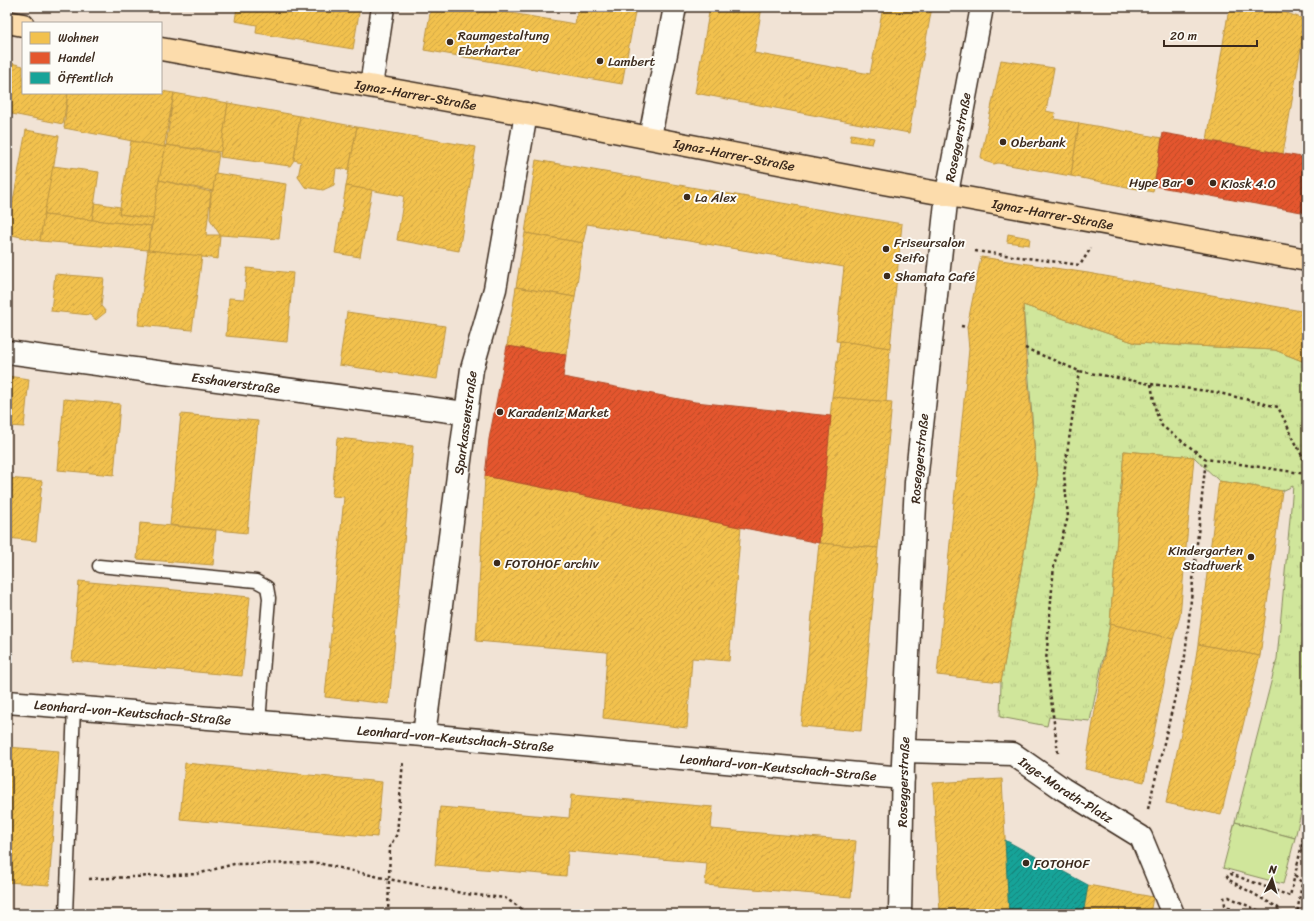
<svg xmlns="http://www.w3.org/2000/svg" width="1314" height="921" viewBox="0 0 1314 921" font-family="Sriracha,sans-serif">
<style>
.grass{fill:url(#grass-tufts);stroke:#86885c}
.pitch{fill:#d0e69b;stroke:#86885c}
.homes{fill:url(#homes-hatch);stroke:#bb9440}
.shops{fill:url(#shops-hatch);stroke:#b14a29}
.public{fill:url(#public-hatch);stroke:#227f73}
.lines{fill:none;stroke-linecap:round;stroke-linejoin:round}
.lane-casing{stroke:#3b2a1e;stroke-width:15}
.street-casing{stroke:#3b2a1e;stroke-width:25}
.primary-casing{stroke:#3b2a1e;stroke-width:25}
.path{stroke:#3b2a1e;stroke-width:2.5;stroke-dasharray:3 3;stroke-linecap:butt}
.lane{stroke:#fdfcf7;stroke-width:12}
.street{stroke:#fdfcf7;stroke-width:22}
.primary{stroke:#fcdcac;stroke-width:22}
.poi-dot{fill:#3b2a1e;stroke:#fdfcf7;stroke-width:1.5}
.labels{text-anchor:middle;stroke-width:4;stroke-linejoin:round;paint-order:stroke}
.poi-label{font-size:13px;fill:#3b2a1e;stroke:#fdfcf7;text-anchor:start}
.street-label{font-size:13px;fill:#3b2a1e;stroke:#fdfcf7}
</style>
<defs>
<pattern id="grass-tufts" width="24" height="20" patternUnits="userSpaceOnUse"><rect width="24" height="20" fill="#d0e69b"/><path d="M3 7l-1-3M5 7V3M7 7l1-3M15 17l-1-3M17 17v-4M19 17l1-3" fill="none" stroke="#b4c585"/></pattern>
<pattern id="homes-hatch" width="6" height="6" patternUnits="userSpaceOnUse"><rect width="6" height="6" fill="#f2c14e"/><path d="M-1 1l2-2M0 6l6-6M5 7l2-2" fill="none" stroke="#d0a644"/></pattern>
<pattern id="shops-hatch" width="6" height="6" patternUnits="userSpaceOnUse"><rect width="6" height="6" fill="#e4572e"/><path d="M-1 1l2-2M0 6l6-6M5 7l2-2" fill="none" stroke="#ba4827"/></pattern>
<pattern id="public-hatch" width="6" height="6" patternUnits="userSpaceOnUse"><rect width="6" height="6" fill="#17a398"/><path d="M-1 1l2-2M0 6l6-6M5 7l2-2" fill="none" stroke="#16857b"/></pattern>
</defs>
<rect width="100%" height="100%" fill="#f1e3d5"/>
<filter id="ink" filterUnits="userSpaceOnUse"><feTurbulence type="fractalNoise" baseFrequency=".025" numOctaves="2"/><feDisplacementMap in="SourceGraphic" scale="8" xChannelSelector="R" yChannelSelector="G"/><feConvolveMatrix kernelMatrix="1 2 1 2 8 2 1 2 1" color-interpolation-filters="sRGB"/></filter>
<g filter="url(#ink)">
<polygon class="grass" points="1023,305 1136,343 1275,350 1307,363 1307,787 1295,838 1235,822 1277,659 1293,486 1282,491 1219,481 1194,457 1124,451 1110,624 1090,721 1049,717 1047,726 1000,717 1001,682 1037,479"/>
<polygon class="pitch" points="1235,822 1295,838 1283,884 1223,868"/>
<g class="homes">
<polygon points="237,7 360,7 353,49 256,33 257,25 235,21"/>
<polygon points="431,7 493,7 493,10 575,24 578,7 636,7 622,84 424,50"/>
<polygon points="710,7 762,7 754,53 870,74 883,7 932,7 909,133 695,93"/>
<polygon points="1232,7 1270,7 1301,18 1305,24 1283,154 1207,140 1228,14"/>
<polygon points="1001,60 1054,68 1046,111 1055,113 1054,119 1079,123 1071,176 998,163 994,164 984,161 981,157"/>
<polygon points="7,62 23,66 23,93 68,93 63,124 7,113"/>
<polygon points="161,91 174,93 164,147 64,128 68,93 161,93"/>
<polygon points="174,93 228,103 221,152 166,145"/>
<polygon points="228,103 300,116 294,160 290,166 220,157"/>
<polygon points="300,116 357,127 349,170 336,168 334,185 323,190 305,187 298,177 301,162 294,160"/>
<polygon points="1079,123 1162,138 1153,192 1071,176"/>
<polygon points="357,127 476,147 459,251 397,240 404,196 346,186"/>
<polygon points="26,130 59,136 40,241 7,234"/>
<polygon points="851,134 874,138 872,144 850,141"/>
<polygon points="131,141 164,147 166,145 154,219 119,214"/>
<polygon points="166,145 219,153 213,191 159,180"/>
<polygon points="536,160 902,224 890,348 836,341 844,267 587,224 583,243 525,233"/>
<polygon points="53,166 99,172 92,220 44,215"/>
<polygon points="215,173 286,184 279,239 220,235 210,219 211,192 213,191"/>
<polygon points="159,180 211,192 206,235 220,235 218,259 148,250"/>
<polygon points="346,186 372,190 360,257 335,253"/>
<polygon points="95,203 120,207 119,214 154,219 151,226 92,220"/>
<polygon points="44,215 151,226 148,250 40,241"/>
<polygon points="525,233 583,243 575,297 516,287"/>
<polygon points="1008,234 1030,238 1029,245 1007,242"/>
<polygon points="148,250 202,256 192,330 138,325"/>
<polygon points="981,257 1088,273 1307,312 1307,363 1275,350 1136,343 1023,305 1025,348 1037,479 1001,682 937,675 969,349 967,327"/>
<polygon points="247,268 293,273 287,342 226,336 229,298 244,299"/>
<polygon points="55,274 104,278 101,306 106,312 96,320 90,315 51,311"/>
<polygon points="516,287 575,297 566,355 507,346"/>
<polygon points="347,312 445,326 437,379 339,365"/>
<polygon points="840,341 890,348 886,402 832,397"/>
<polygon points="7,376 29,379 24,427 7,426"/>
<polygon points="832,397 892,402 878,548 819,543"/>
<polygon points="64,399 120,404 114,475 58,470"/>
<polygon points="181,414 258,421 247,533 170,525"/>
<polygon points="337,438 413,446 389,704 325,697 344,497 332,496"/>
<polygon points="1124,451 1194,457 1180,616 1173,639 1110,624"/>
<polygon points="485,476 741,527 729,661 692,658 687,728 603,718 607,652 476,641"/>
<polygon points="7,478 42,481 36,541 7,538"/>
<polygon points="1219,481 1282,491 1260,656 1198,644"/>
<polygon points="140,523 216,530 213,565 137,559"/>
<polygon points="819,543 878,548 861,731 801,726"/>
<polygon points="79,581 250,597 242,676 72,661"/>
<polygon points="1110,624 1173,639 1144,782 1085,769"/>
<polygon points="1198,644 1260,656 1221,815 1166,803 1192,682"/>
<polygon points="7,747 59,751 49,885 7,882"/>
<polygon points="185,763 382,782 377,837 180,819"/>
<polygon points="1002,779 1009,914 940,914 933,783"/>
<polygon points="571,795 713,807 711,829 856,841 851,897 705,885 707,863 568,851 566,876 435,865 440,807 569,818"/>
<polygon points="1088,885 1153,897 1150,914 1083,914"/>
</g>
<g class="shops">
<polygon points="1163,133 1307,158 1307,213 1154,186"/>
<polygon points="507,346 566,355 563,377 695,402 831,416 819,543 485,476 489,439"/>
</g>
<polygon class="public" points="1005,840 1088,885 1083,914 1009,914"/>
<g class="lines">
<defs>
<g id="lane">
<polyline points="99,566 256,581 267,587 269,598 259,722"/>
<polyline points="66,914 74,707"/>
</g>
<g id="street">
<polyline points="371,86 383,7"/>
<polyline points="650,137 675,7"/>
<path id="s1" d="M7,352L465,413"/>
<path id="s2" d="M7,702L424,735L903,778"/>
<path id="s3" d="M424,735L472,369L495,289L526,114"/>
<path id="s4" d="M904,751L1013,754L1063,789L1141,837L1173,914"/>
<path id="s5" d="M900,914L903,763L916,482L947,193L982,7"/>
</g>
<g id="primary">
<polyline points="7,22 23,25"/>
<path id="s6" d="M161,49L526,114L867,180L1307,260"/>
</g>
</defs>
<use href="#lane" class="lane-casing"/>
<use href="#street" class="street-casing"/>
<use href="#primary" class="primary-casing"/>
<g class="path">
<polyline points="975,251 1080,265 1091,248"/>
<polyline points="961,326 967,327"/>
<polyline points="1025,348 1079,371 1151,384 1215,392 1278,407 1307,466"/>
<polyline points="1151,384 1156,412 1162,426 1206,459 1307,474"/>
<polyline points="1058,753 1046,661 1054,565 1068,517 1064,474 1079,371"/>
<polyline points="1148,809 1185,656 1206,459"/>
<polyline points="1295,875 1302,883 1297,914"/>
<polyline points="89,879 197,874 234,864 318,863 388,879 467,894 505,898 530,914"/>
<polyline points="388,914 390,846 397,834 403,761"/>
<polyline points="1241,914 1225,905 1224,898 1229,897 1266,914"/>
<polyline points="1280,914 1281,911 1277,907 1229,880 1227,876 1231,874 1290,896 1307,823"/>
</g>
<use href="#lane" class="lane"/>
<use href="#street" class="street"/>
<use href="#primary" class="primary"/>
</g>
</g>
<g class="poi-dot">
<circle cx="450" cy="42" r="4"/>
<circle cx="600" cy="61" r="4"/>
<circle cx="1003" cy="142" r="4"/>
<circle cx="1190" cy="182" r="4"/>
<circle cx="1213" cy="183" r="4"/>
<circle cx="687" cy="197" r="4"/>
<circle cx="886" cy="249" r="4"/>
<circle cx="887" cy="276" r="4"/>
<circle cx="500" cy="412" r="4"/>
<circle cx="1251" cy="557" r="4"/>
<circle cx="497" cy="563" r="4"/>
<circle cx="1026" cy="863" r="4"/>
</g>
<g class="labels">
<g class="poi-label">
<text x="458" y="40">Raumgestaltung<tspan x="458" dy="15">Eberharter</tspan></text>
<text x="608" y="66">Lambert</text>
<text x="1011" y="147">Oberbank</text>
<text x="1182" y="187" text-anchor="end">Hype Bar</text>
<text x="1221" y="188">Kiosk 4.0</text>
<text x="695" y="202">La Alex</text>
<text x="894" y="247">Friseursalon<tspan x="894" dy="15">Seifo</tspan></text>
<text x="895" y="281">Shamata Café</text>
<text x="508" y="417">Karadeniz Market</text>
<text x="1243" y="555" text-anchor="end">Kindergarten<tspan x="1243" dy="15">Stadtwerk</tspan></text>
<text x="505" y="568">FOTOHOF archiv</text>
<text x="1034" y="868">FOTOHOF</text>
</g>
<g class="street-label">
<text dy="5" stroke="none"><textPath href="#s6" startOffset="259">Ignaz-Harrer-Straße</textPath></text>
<text dy="5" stroke="none"><textPath href="#s5" startOffset="780">Roseggerstraße</textPath></text>
<text dy="5" stroke="none"><textPath href="#s6" startOffset="583">Ignaz-Harrer-Straße</textPath></text>
<text dy="5" stroke="none"><textPath href="#s6" startOffset="907">Ignaz-Harrer-Straße</textPath></text>
<text dy="5" stroke="none"><textPath href="#s1" startOffset="231">Esshaverstraße</textPath></text>
<text dy="5" stroke="none"><textPath href="#s3" startOffset="315">Sparkassenstraße</textPath></text>
<text dy="5" stroke="none"><textPath href="#s5" startOffset="456">Roseggerstraße</textPath></text>
<text dy="5" stroke="none"><textPath href="#s2" startOffset="126">Leonhard-von-Keutschach-Straße</textPath></text>
<text dy="5" stroke="none"><textPath href="#s2" startOffset="450">Leonhard-von-Keutschach-Straße</textPath></text>
<text dy="5" stroke="none"><textPath href="#s2" startOffset="774">Leonhard-von-Keutschach-Straße</textPath></text>
<text dy="5" stroke="none"><textPath href="#s5" startOffset="132">Roseggerstraße</textPath></text>
<text dy="5" stroke="none"><textPath href="#s4" startOffset="173">Inge-Morath-Platz</textPath></text>
</g>
</g>
<rect width="1314" height="921" fill="none" stroke="#fdfcf7" stroke-width="24"/>
<rect x="12" y="12" width="1290" height="897" fill="none" stroke="#3b2a1e" stroke-width="1.5" filter="url(#ink)"/>
<rect x="22" y="22" width="140" height="72" fill="#fdfcf7" stroke="#afa8a0"/>
<rect x="30" y="32" width="20" height="12" fill="#f2c14e" stroke="#afa8a0"/>
<text x="58" y="42" font-size="12" fill="#3b2a1e">Wohnen</text>
<rect x="30" y="52" width="20" height="12" fill="#e4572e" stroke="#afa8a0"/>
<text x="58" y="62" font-size="12" fill="#3b2a1e">Handel</text>
<rect x="30" y="72" width="20" height="12" fill="#17a398" stroke="#afa8a0"/>
<text x="58" y="82" font-size="12" fill="#3b2a1e">Öffentlich</text>
<g transform="translate(1272 879) rotate(5)" stroke="#fdfcf7" stroke-width="3" paint-order="stroke">
<path d="M0-3L7 15L0 10L-7 15Z" fill="#3b2a1e"/>
<text y="-6" font-size="11" font-weight="bold" text-anchor="middle" fill="#3b2a1e">N</text>
</g>
<path d="M1164 40v6h93v-6" fill="none" stroke="#3b2a1e" stroke-width="2"/>
<text x="1170" y="40" font-size="12" fill="#3b2a1e" stroke="#fdfcf7" stroke-width="3" paint-order="stroke">20 m</text>
</svg>
